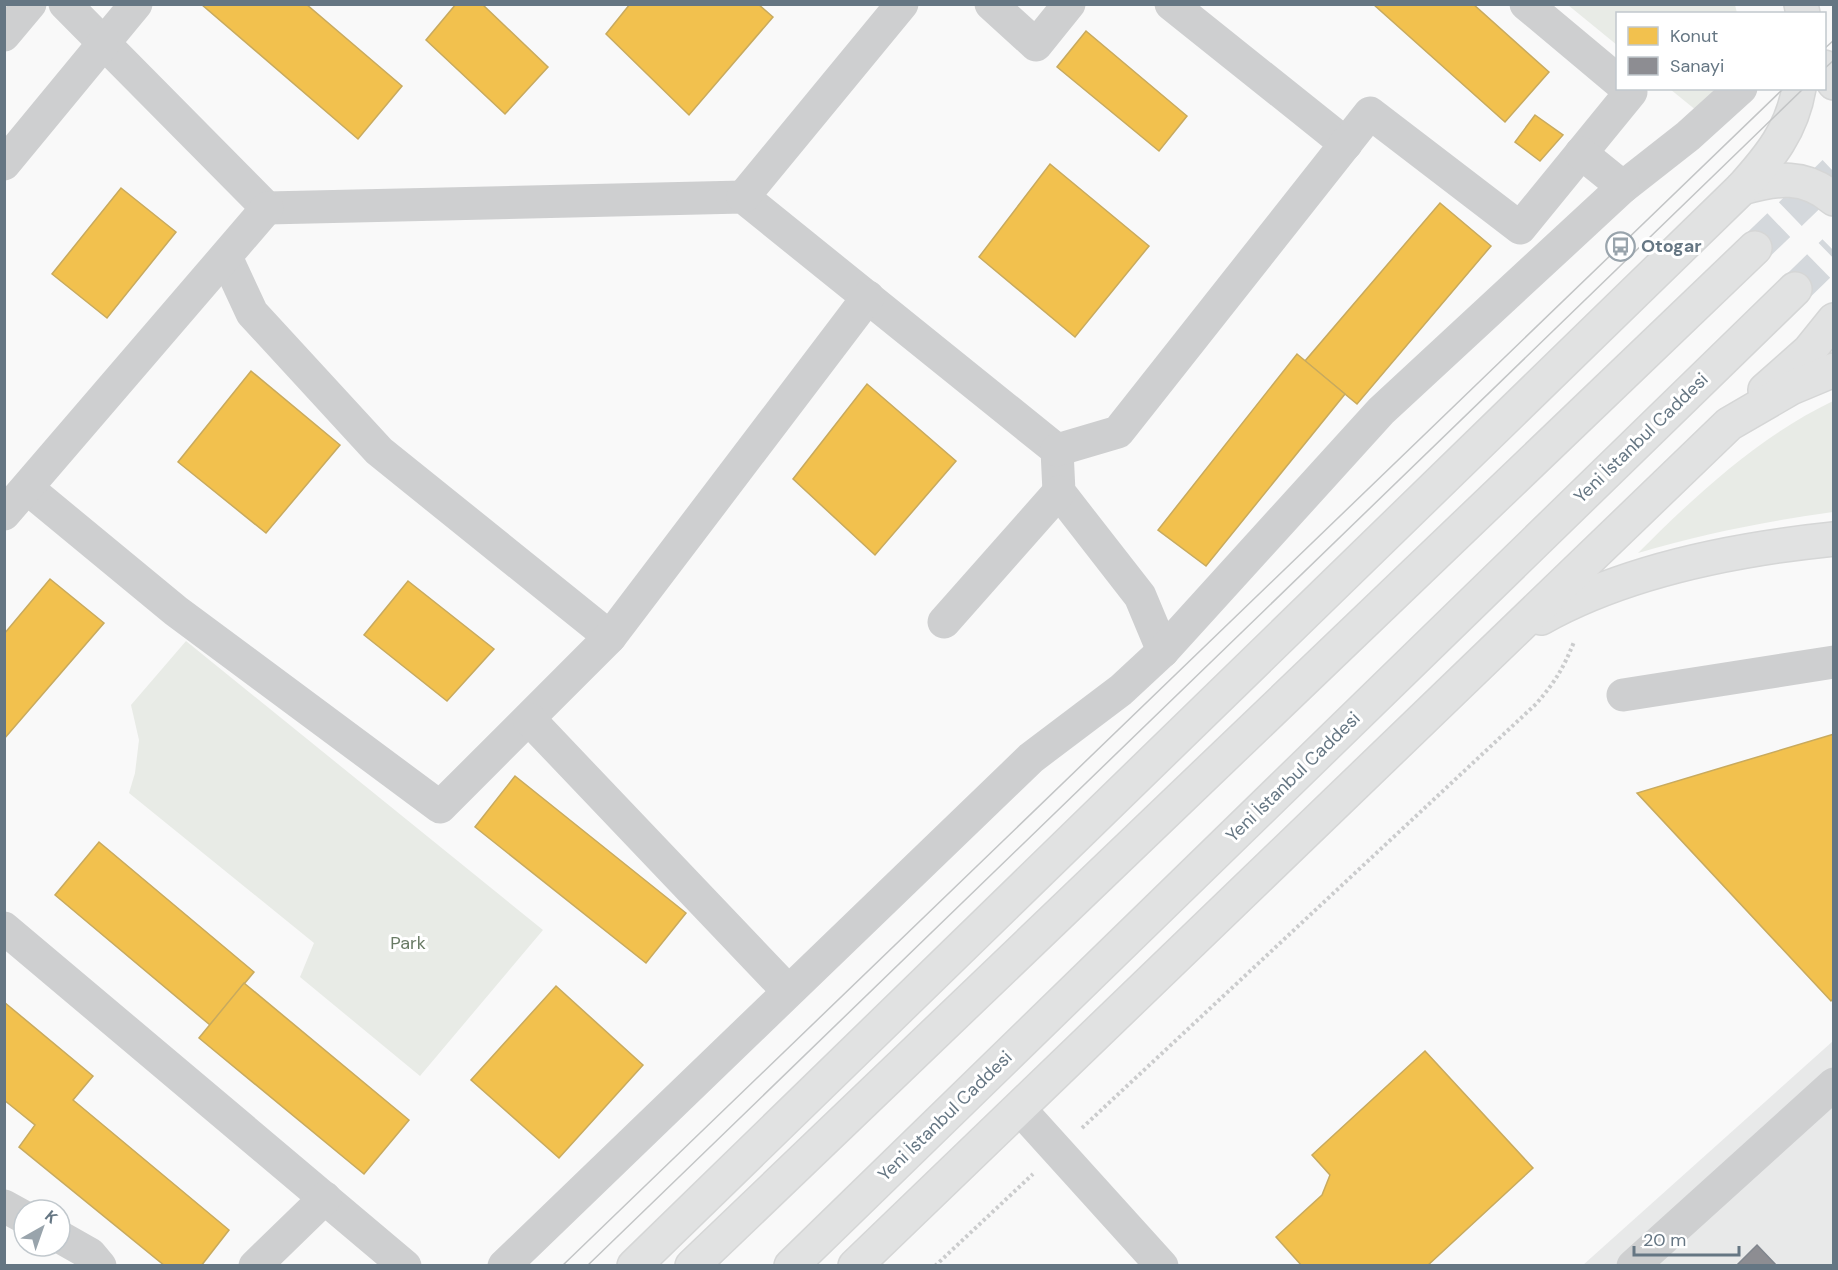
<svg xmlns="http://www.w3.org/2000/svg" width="1838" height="1270" viewBox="0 0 1838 1270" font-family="'DM Sans',sans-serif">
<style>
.built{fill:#e8e9e9}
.green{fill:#e8ebe6}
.homes{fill:#f2c14e;stroke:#c8aa5e;stroke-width:1.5}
.industry{fill:#8d8d92;stroke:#81868e;stroke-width:1.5}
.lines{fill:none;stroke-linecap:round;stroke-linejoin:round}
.highway-tunnel{stroke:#d4d8dc;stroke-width:33;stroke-dasharray:33 16;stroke-linecap:butt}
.highway-casing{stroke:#d5d6d6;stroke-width:36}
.path{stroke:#cbcccd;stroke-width:4;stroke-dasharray:3 3;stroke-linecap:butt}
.minor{stroke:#cecfd0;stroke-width:33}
.highway{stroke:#e1e2e2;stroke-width:33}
.tram{stroke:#c3c5c6;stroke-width:1.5}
.labels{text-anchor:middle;stroke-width:6;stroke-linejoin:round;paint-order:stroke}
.poi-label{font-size:18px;font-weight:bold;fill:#657683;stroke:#fff;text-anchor:start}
.street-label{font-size:18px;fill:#657683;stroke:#fff}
.park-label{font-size:18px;fill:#687a64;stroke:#fff}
</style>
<rect width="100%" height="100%" fill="#f9f9f9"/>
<polygon class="built" points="1833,1041 1833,1265 1583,1265"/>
<g class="green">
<polygon points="1568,5 1735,5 1737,13 1618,14 1617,45"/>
<polygon points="1670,89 1727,89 1702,115"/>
<path d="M1833,401V512C1767,521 1702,534 1638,553C1696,495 1758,437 1833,401Z"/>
<polygon points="186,641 543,930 420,1076 300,977 314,943 129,793 135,773 139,740 131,705"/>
</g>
<g class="homes">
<polygon points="201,4 306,4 402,86 358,139"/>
<polygon points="456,4 482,4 548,67 505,114 426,40"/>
<polygon points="630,4 758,4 773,17 689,115 606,34"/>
<polygon points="1373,4 1473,4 1549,72 1505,122"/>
<polygon points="1086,31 1187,116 1159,151 1057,67"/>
<polygon points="1535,115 1563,135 1540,161 1515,142"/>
<polygon points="1050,164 1149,246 1075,337 979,257"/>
<polygon points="121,188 176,232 107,318 52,274"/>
<polygon points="1440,203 1491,246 1357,404 1305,361"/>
<polygon points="1297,354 1345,394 1206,566 1158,530"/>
<polygon points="251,371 340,445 266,533 178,462"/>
<polygon points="867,384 956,461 875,555 793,479"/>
<polygon points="50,579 104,623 4,739 4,634"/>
<polygon points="408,581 494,649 447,701 364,635"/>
<polygon points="1834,734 1834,998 1831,1001 1637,793"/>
<polygon points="515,776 686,913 646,963 475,827"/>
<polygon points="99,842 254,972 210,1025 55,895"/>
<polygon points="244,983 409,1120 364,1174 199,1038"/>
<polygon points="556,986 643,1065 559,1158 471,1080"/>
<polygon points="4,1002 93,1076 73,1100 229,1230 201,1266 165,1266 19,1147 35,1125 4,1100"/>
<polygon points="1425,1051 1533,1168 1427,1266 1302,1266 1276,1237 1322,1195 1330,1175 1312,1155"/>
</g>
<polygon class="industry" points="1757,1245 1777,1266 1736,1266"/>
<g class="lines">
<g class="highway-tunnel">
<polyline points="1755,248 1834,172"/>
<polyline points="1795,289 1834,251"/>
</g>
<defs>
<g id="highway">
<polyline points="1801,4 1803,14"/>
<polyline points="1824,67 1834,83"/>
<path d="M1742,188C1778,178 1804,174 1834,199"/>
<polyline points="1765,390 1809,351 1834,320"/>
<path d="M1541,618C1627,570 1736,549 1834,539"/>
<path d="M634,1266L1742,188C1770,157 1792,130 1799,88"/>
<polyline points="692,1266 1755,248"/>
<polyline points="791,1266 1795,289"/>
<polyline points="855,1266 1729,424 1791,388 1834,370"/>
</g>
</defs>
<use href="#highway" class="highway-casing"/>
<g class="path">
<path d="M1082,1128L1536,704C1555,682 1563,669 1574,642"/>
<polyline points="935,1266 1033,1174"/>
</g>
<g class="minor">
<polyline points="65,4 267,208 743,197 1057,450 1059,492 1140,596 1163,651"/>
<polyline points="991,4 1036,45 1069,4"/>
<polyline points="1171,4 1346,144"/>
<polyline points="1526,4 1618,81"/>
<polyline points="4,35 30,4"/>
<polyline points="4,164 136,4"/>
<polyline points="1623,187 1688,136 1741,88"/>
<polyline points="743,197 902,4"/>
<polyline points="226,257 252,313 379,451 610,637"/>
<polyline points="1057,450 1118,432 1370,113 1520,228 1631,92 1627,88"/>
<polyline points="27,488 176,611 440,807 610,637 868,297"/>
<polyline points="4,514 267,208"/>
<polyline points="944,622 1059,492"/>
<polyline points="1623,695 1834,662"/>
<polyline points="529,719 788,991"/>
<polyline points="4,928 405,1266"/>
<polyline points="1019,1108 1162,1266"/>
<polyline points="4,1206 24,1217"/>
<polyline points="60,1237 90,1254 100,1266"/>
<polyline points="255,1266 325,1198"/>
<polyline points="504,1266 1031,758 1121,690 1163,651 1381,411 1623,187 1581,153"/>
<polyline points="1633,1266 1834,1084"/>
</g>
<use href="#highway" class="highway"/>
<g class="tram">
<polyline points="1824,49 1834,40"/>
<polyline points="1824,69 1834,60"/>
<polyline points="562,1266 1784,88"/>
<polyline points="587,1266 1804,88"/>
</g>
</g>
<defs>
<symbol id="bus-ring" viewBox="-11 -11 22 22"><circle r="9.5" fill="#fff" stroke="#99a4ac" stroke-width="1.5"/><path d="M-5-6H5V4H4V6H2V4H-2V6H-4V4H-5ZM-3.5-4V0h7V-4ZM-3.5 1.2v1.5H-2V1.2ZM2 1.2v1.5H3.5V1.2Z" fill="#99a4ac"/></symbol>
</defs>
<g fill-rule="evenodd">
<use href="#bus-ring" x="1604" y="230" width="33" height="33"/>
</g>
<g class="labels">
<g class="poi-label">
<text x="1641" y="252">Otogar</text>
</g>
<g class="street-label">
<text transform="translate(1641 438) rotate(-44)" y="6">Yeni İstanbul Caddesi</text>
<text transform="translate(1293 777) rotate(-44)" y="6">Yeni İstanbul Caddesi</text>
<text transform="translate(945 1116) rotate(-44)" y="6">Yeni İstanbul Caddesi</text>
</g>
<g class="park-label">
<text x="408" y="949">Park</text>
</g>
</g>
<rect width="1838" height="1270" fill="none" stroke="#657683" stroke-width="12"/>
<rect x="1616" y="12" width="210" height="78" fill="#ffffff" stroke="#c1c8cd" stroke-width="1.5"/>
<rect x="1628" y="27" width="30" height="18" fill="#f2c14e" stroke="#c1c8cd" stroke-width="1.5"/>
<text x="1670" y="42" font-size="18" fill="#657683">Konut</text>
<rect x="1628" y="57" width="30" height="18" fill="#8d8d92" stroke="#c1c8cd" stroke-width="1.5"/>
<text x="1670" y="72" font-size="18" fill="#657683">Sanayi</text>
<g transform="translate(42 1228) rotate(40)"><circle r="28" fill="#ffffff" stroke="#c1c8cd" stroke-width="1.5"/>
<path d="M0-4.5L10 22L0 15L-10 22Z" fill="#99a4ac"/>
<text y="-9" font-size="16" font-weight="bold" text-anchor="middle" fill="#657683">K</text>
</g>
<path d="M1634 1246v9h105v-9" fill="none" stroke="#657683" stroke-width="3"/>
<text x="1643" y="1246" font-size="18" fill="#657683" stroke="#ffffff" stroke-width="4.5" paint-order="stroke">20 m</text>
</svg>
